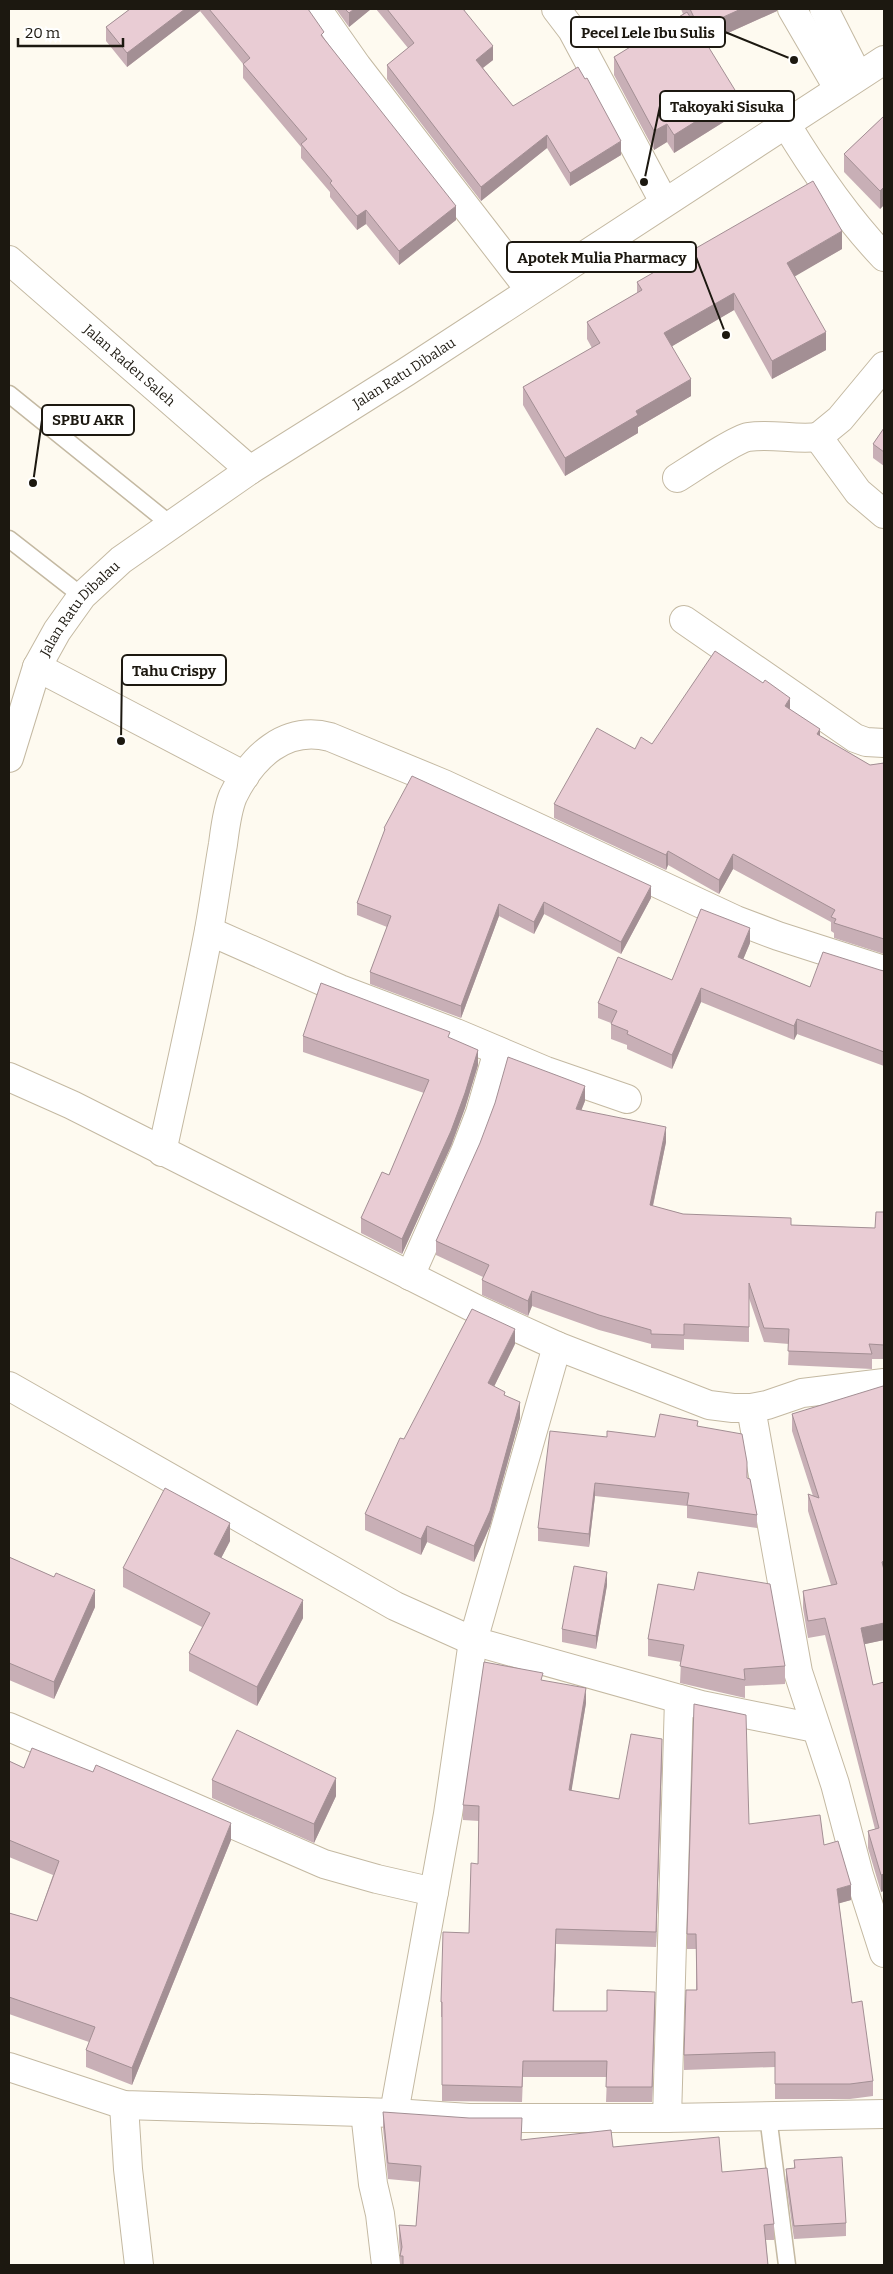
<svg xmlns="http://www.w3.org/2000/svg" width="893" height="2274" font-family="Bitter,serif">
<rect width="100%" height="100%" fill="#fefaf0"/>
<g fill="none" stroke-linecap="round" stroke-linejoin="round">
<defs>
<g id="lane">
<path d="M9,394l161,130"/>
<path d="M9,539l73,57"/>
<path d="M768,2116l19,149"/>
</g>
<g id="street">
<path d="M317,9l40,57 173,224"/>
<path d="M556,9l16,21 92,172"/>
<path d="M792,9l46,79"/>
<path d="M824,9l34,67"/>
<path d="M786,124c29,48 60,93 98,133"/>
<path d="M884,366l-44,53 -22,18 40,55 26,22"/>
<path d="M677,478c13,-8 59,-39 71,-41 24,-4 46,3 70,0"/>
<path d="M684,620l171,118 11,4 18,1"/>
<path d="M37,667l208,109"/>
<path d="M209,931l131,58 116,44 90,38 81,28"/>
<path d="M9,1077l63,28 406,205 79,36 152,59 24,3h18l16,-3 35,-12 82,-10"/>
<path d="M162,1152c16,-74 33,-148 47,-222 5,-28 9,-57 14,-86 2,-15 4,-34 10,-48 19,-39 52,-71 97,-59l114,47 292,136 42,16 106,34"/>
<path d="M410,1276l55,-124 15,-39 18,-62"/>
<path d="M9,1386l386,220 78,35 228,64 114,23"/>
<path d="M751,1408l47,264 37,112 24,91 25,78"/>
<path d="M9,1727l315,137 53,15 57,13"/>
<path d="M9,2067l115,38 270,8 75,5h198l217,-4"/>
<path d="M124,2105l4,64 11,96"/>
<path d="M365,2112l8,72 7,30 6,51"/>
<path d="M394,2113l54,-299 25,-173 84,-295"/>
<path d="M667,2118l12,-419"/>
</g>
<g id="secondary">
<path id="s1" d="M9,260l241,210"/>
<path id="s2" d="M9,758l28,-91 20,-36 25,-35 39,-36 129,-90 156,-98 478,-312"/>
</g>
</defs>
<use href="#lane" stroke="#c4b9a2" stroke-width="19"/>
<use href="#street" stroke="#c4b9a2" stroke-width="30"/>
<use href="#secondary" stroke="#c4b9a2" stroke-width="30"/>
<use href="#lane" stroke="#fff" stroke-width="16"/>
<use href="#street" stroke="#fff" stroke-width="28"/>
<use href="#secondary" stroke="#fff" stroke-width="28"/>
</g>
<g fill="#c8afb6">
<path d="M130,9h178l16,29 132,182 -57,45 -33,-41 -9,6 -27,-33v-5l-29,-34v-11l-58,-69v-14l-43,-53 -73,56 -21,-26v-14z"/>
<path d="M336,9h35l-22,18z"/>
<path d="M376,9h91l-3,2 29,49 -10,8 30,38 108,49 -51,31 -23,-38 -66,53 -94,-122v-14l21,-17z"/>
<path d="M681,9h96v2l-71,32 32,70 -64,40 -7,-11 -13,8 -40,-75v-18l69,-43z"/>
<path d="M884,116v89l-4,4 -36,-37v-18z"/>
<path d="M842,249l-48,27 32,74 -54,29 -38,-69 -62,36 19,50 -53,31v6l-73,43 -42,-71v-18l69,-39 -5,-9v-17l50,-29v-11z"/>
<path d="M884,428v38l-11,-8v-14z"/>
<path d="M790,709l30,27 50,29 14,-2v191l-50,-16v-5l-3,-2v-9l-98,-53 -14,25 -51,-29 -2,5 -112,-52v-14l81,-55 17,-5z"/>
<path d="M384,828l267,70 -30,56 -77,-40 -10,20 -35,-18 -38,102 -91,-34v-12l17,-45 -30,-12v-12l27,-70z"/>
<path d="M750,943l-7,16 67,28 70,-17 4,1v95l-87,-32 -3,6 -93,-38 -29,67 -45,-20v-4l-16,-6v-16l-13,-5v-15l74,-23z"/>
<path d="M303,1036l147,2 28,27 -13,43 -14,38 -49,108 -41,-21v-15l28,-43 35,-82 -121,-41z"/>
<path d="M585,1101l-4,9 85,32 -13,64 30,8 108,11 84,3 9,-16v147h-12v10l-84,-4 1,-21 -25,-2 -15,-44v44l-65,-3v11l-33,-2v-4l-52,-14 -67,-24 -4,10 -46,-21v-15l1,-3 -47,-22v-14z"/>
<path d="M515,1344l-21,42 11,10 15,22 -30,108 -16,36 -47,-20 -6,13 -56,-25v-16l39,-75z"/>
<path d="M884,1388v252l-20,4 9,41 11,-3 -3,210 -13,-44v-17l7,-2 -50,-194 -17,3 -5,-30v-17l28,-6 -23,-74v-17l5,2 -21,-65v-17z"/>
<path d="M607,1437h48l92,41 10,37v13l-70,-10v-12l-92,-10 -6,51 -51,-6v-13z"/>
<path d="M230,1541l-9,17 82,60 -46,88 -68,-35v-18l13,-26 -79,-40v-19z"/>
<path d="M9,1557l45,20 41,30 -41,92 -45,-19z"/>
<path d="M658,1584l127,82v18l-40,2v12l-65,-15 1,-21 -33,-6v-17z"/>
<path d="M607,1585l-11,64 -34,-7v-13z"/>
<path d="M543,1680l43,23 -15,88 48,8 43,-45 -6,193 -100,-3 -2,67h53l48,-4 -3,95h-46l1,-25h-84l-1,25 -80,-1v-84h-1v-15l28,-69 9,-69 1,-43 -16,-1v-15z"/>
<path d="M9,1761l15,7 207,72 -99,245 -46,-18v-17l3,-8 -80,-28v-101l28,8 16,-46 -44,-18z"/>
<path d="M212,1780l124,16 -22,47 -102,-45z"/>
<path d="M749,1824l102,76 -12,3 13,100 21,78v15l-23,3h-75v-32l-91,3v-15l12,-65v-41h-9v-15z"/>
<path d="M383,2112l139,28 91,7 109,25 52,52v16h-8l2,25h-368v-12l-1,-12v-16l17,1 4,-44 -32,-3 -5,-51z"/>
<path d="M794,2160l52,63v13l-52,3 -8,-57v-13l8,-1z"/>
</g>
<g fill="#a38f94">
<path d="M185,9h15v2l-73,56v-14z"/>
<path d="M354,9h17l-22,18v-14z"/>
<path d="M741,9h36v2l-78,35v-18z"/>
<path d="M493,46v14l-17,13v-13z"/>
<path d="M738,95v18l-64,40v-18z"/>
<path d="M667,124v18l-13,8v-19z"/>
<path d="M547,135v13l-66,53v-14z"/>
<path d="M621,141v14l-51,31v-13z"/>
<path d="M884,187v18l-4,4v-18z"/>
<path d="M456,206v14l-57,45v-14z"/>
<path d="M366,210v14l-9,6v-14z"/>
<path d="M842,231v18l-55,32v-18z"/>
<path d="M734,293v17l-70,41v-18z"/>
<path d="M826,332v18l-54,29v-18z"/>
<path d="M691,379v17l-53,31v6l-73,43v-18l71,-47z"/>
<path d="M790,698v14l-5,-6z"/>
<path d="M820,729v15l-3,-10z"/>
<path d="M668,851v14l-2,5v-15z"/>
<path d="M733,854v15l-14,25v-14z"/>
<path d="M651,886v12l-30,56v-12z"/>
<path d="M544,902v12l-10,20v-12z"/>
<path d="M499,904v12l-38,102v-12z"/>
<path d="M750,928v15l-12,29v-15z"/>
<path d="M701,988v14l-29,67v-14z"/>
<path d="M797,1019v15l-3,6v-14z"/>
<path d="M478,1050v15l-13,43 -14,38 -49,108v-15z"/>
<path d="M585,1086v15l-9,23v-15z"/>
<path d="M666,1127v15l-16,77v-14z"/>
<path d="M532,1291v15l-4,10v-15z"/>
<path d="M515,1329v15l-27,55v-16z"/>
<path d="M520,1402v16l-30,108 -16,36v-16z"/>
<path d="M595,1483v13l-6,51v-13z"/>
<path d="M230,1523v18l-16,31v-18z"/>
<path d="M427,1526v16l-6,13v-16z"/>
<path d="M607,1572v13l-11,64v-13z"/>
<path d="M95,1590v17l-41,92v-17z"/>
<path d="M303,1600v18l-46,88v-19z"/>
<path d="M884,1623v17l-23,5v-17z"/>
<path d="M586,1688v15l-17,103v-16z"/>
<path d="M662,1739v15l-6,193v-15z"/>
<path d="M336,1778v18l-22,47v-19z"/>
<path d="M231,1823v17l-99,245v-17z"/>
<path d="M884,1874v17l-3,1v-17z"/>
<path d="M851,1885v15l-14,4v-15z"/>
<path d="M556,1929v15l-3,82v-15z"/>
<path d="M655,1992v15l-3,95v-15z"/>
</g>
<g fill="#e9ccd4" stroke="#a38f94">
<path d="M130,9h55l-58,44 -21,-26z"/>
<path d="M209,9h99l16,23 -3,3 135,171 -57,45 -33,-41 -9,6 -27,-33 2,-2 -31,-37 6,-5 -64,-75 7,-6z"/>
<path d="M345,9h9l-5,4z"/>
<path d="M387,9h76l30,37 -17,14 37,46 65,-39 7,12 2,-1 34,63 -51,32 -23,-38 -66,52 -94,-122 27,-22z"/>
<path d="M690,9h51l-42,19z"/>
<path d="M687,12l51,83 -64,40 -7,-11 -13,7 -40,-74z"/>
<path d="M884,116v71l-4,4 -36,-37z"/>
<path d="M813,181l29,50 -55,32 39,69 -54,29 -38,-68 -70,40 27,46 -55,32 2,4 -73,43 -42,-71 77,-44 -13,-21 55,-32 -5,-8z"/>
<path d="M884,428v24l-11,-8z"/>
<path d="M715,651l48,32 2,-3 25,18 -5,8 35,23 -3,5 53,31 14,-2v176l-50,-16 2,-4 -5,-2 4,-7 -102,-56 -14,26 -51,-29 -2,4 -112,-51 43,-76 38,21 6,-12 11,7z"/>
<path d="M412,776l239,110 -30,56 -77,-40 -10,20 -35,-18 -38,102 -91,-34 21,-56 -34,-13 28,-74 -1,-1z"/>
<path d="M701,909l49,19 -12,29 72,30 13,-35 57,18 4,1v81l-87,-33 -3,7 -93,-38 -29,67 -45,-21 1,-3 -17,-7 6,-13 -19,-8 20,-46 54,23z"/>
<path d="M321,983l129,49 -2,5 30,13 -13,43 -14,38 -49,108 -41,-21 21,-46 7,3 40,-95 -126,-44z"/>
<path d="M508,1057l77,29 -9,23 90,18 -16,78 33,9 108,4v7l84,3 1,-16h8v133l-15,-1 3,10 -84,-3 1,-22 -25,-1 -15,-45v44l-65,-3v11l-33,-1v-4l-52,-15 -67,-24 -4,10 -46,-21 7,-15 -53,-24 44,-98 15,-40z"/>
<path d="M472,1309l43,20 -27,54 17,9 -1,3 16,7 -30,109 -16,35 -47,-20 -6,13 -56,-25 35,-76 4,1z"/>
<path d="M883,1386l1,2v173l-2,1 2,8v53l-23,5 12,57 11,-3v192l-3,1 -13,-44 11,-3 -54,-210 -17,3 -5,-30 34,-7 -29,-90 11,4 -27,-84z"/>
<path d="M660,1414l38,7 -1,5 45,8 5,28v16l3,1 7,36 -70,-10 2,-12 -94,-10 -6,51 -51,-6 12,-97 57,6v-6l48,6z"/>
<path d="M165,1488l65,35 -16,31 89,46 -46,87 -68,-34 21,-40 -87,-45z"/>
<path d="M9,1557l45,20 2,-4 39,17 -41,92 -45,-19z"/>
<path d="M574,1566l33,6 -11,64 -34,-7z"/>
<path d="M698,1572l72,12 15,82 -41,3 1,11 -65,-14 4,-21 -36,-6 10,-55 36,6z"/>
<path d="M484,1662l59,11 -2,7 45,8 -17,102 50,9 12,-65 31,5 -6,193 -100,-3 -3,82h54v-21l48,2 -3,95h-46l1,-26h-84l-1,26 -80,-2v-83h-1l2,-70 26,1 2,-70 7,1 1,-58 -16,-1z"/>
<path d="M694,1704l52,11 3,109 71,-9 4,30 14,-4 13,44 -14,4 15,114 10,-2 11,80 -23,3h-75v-32l-91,3 2,-65h11l-1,-56h-9z"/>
<path d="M237,1730l99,48 -22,46 -102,-44z"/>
<path d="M32,1748l61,24 3,-7 135,58 -99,245 -46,-18 9,-23 -86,-30v-84l28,8 22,-60 -50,-21v-79l15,7z"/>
<path d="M383,2112l86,6h53l-1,22 90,-10 2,17 106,-10 3,35 45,-4 7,56 -10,1 4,40h-365v-9h-3l2,-9 -3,-22 17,1 5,-60 -33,-3z"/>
<path d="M842,2157l4,66 -52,3 -8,-57 9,-1 -1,-8z"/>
</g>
<g text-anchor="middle" stroke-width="4" stroke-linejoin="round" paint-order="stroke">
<g font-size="14" fill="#1c1810" stroke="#fff">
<text dy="5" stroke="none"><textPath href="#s1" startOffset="160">Jalan Raden Saleh</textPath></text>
<text dy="5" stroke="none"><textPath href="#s2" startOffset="572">Jalan Ratu Dibalau</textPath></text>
<text dy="5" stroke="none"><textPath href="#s2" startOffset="168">Jalan Ratu Dibalau</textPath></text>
</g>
</g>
<path fill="none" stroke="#1c1810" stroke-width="2" d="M794 60L725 32M644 182L660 106M726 335L696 257M33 483L42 420M121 741L122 670"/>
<g fill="#1c1810" stroke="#fff" stroke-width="2">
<circle cx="794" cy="60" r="5"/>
<circle cx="644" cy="182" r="5"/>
<circle cx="726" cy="335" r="5"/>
<circle cx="33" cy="483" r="5"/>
<circle cx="121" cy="741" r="5"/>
</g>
<g fill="#fff" stroke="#1c1810" stroke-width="2">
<rect x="571" y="17" width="154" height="30" rx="5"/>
<rect x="660" y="91" width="134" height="30" rx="5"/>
<rect x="507" y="242" width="189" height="30" rx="5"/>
<rect x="42" y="405" width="92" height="30" rx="5"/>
<rect x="122" y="655" width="104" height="30" rx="5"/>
</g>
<g font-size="15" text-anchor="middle" font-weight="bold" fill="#1c1810">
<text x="648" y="38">Pecel Lele Ibu Sulis</text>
<text x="727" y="112">Takoyaki Sisuka</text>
<text x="602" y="263">Apotek Mulia Pharmacy</text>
<text x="88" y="425">SPBU AKR</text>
<text x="174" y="676">Tahu Crispy</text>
</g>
<rect width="893" height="2274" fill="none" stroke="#1c1810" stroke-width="20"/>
<path d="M18 38v8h105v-8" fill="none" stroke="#1c1810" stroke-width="2.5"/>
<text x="25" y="38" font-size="15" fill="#1c1810" stroke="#ffffff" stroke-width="4" paint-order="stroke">20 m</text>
</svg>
